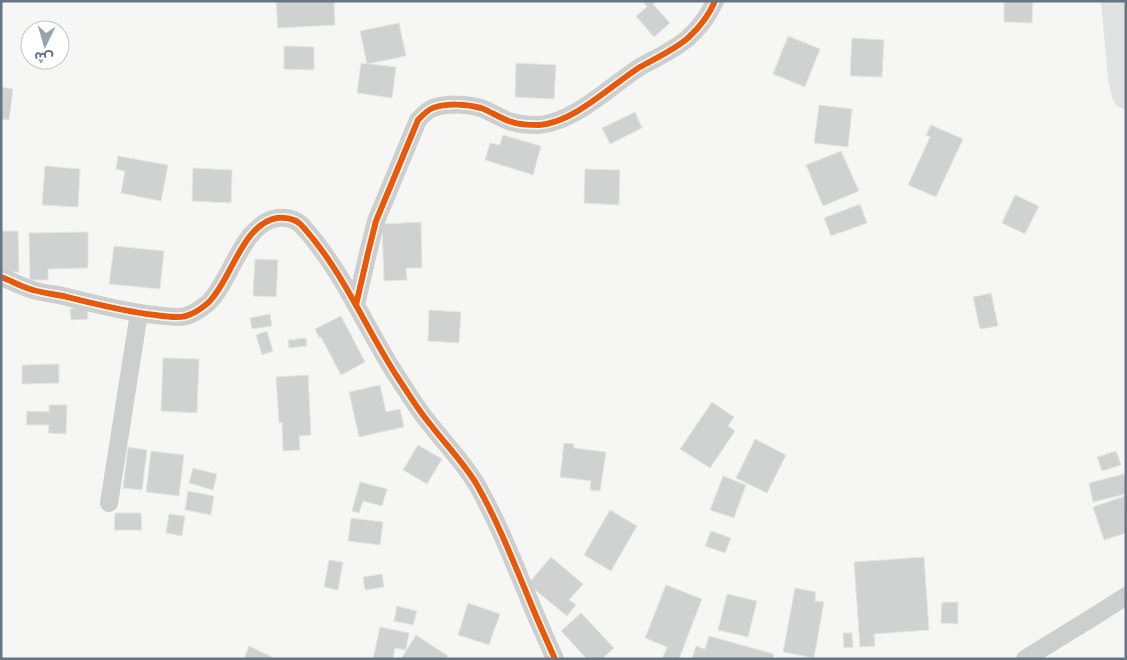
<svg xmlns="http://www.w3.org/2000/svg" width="1127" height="660" font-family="Helvetica,'Noto Sans Arabic',sans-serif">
<rect width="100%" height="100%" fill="#f6f6f4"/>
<g fill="#d0d1d1" stroke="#e5e5e4">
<path d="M276,1h58l1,24 -57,3z"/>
<path d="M643,1h14l-4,3 17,19 -16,14 -18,-21 11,-9z"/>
<path d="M1004,1h29l-1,22 -28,-1z"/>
<path d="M399,23l7,33 -39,8 -7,-33z"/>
<path d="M788,36l32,13 -15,38 -32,-13z"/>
<path d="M852,38l32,2 -2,37 -32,-1z"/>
<path d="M284,46l30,1v23l-30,-1z"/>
<path d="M361,63l35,4 -4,31 -35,-5z"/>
<path d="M516,63l40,2 -2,34 -39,-2z"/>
<path d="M1,87l12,2 -4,31 -8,-1z"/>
<path d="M819,105l33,4 -4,38 -34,-4z"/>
<path d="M635,112l7,16 -32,16 -8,-16z"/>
<path d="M931,125l32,14 -27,58 -28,-12 22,-48 -4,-2z"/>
<path d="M503,135l38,11 -8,29 -48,-15 5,-17 10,2z"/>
<path d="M841,151l18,40 -36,15 -17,-41z"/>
<path d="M118,156l50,9 -7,36 -40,-8 4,-22 -9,-2z"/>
<path d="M45,166l35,3 -2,38 -36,-2z"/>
<path d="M193,168l39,2 -1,33 -39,-2z"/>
<path d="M585,169l35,1 -1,35 -35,-2z"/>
<path d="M1015,195l24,11 -14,28 -23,-11z"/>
<path d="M860,204l7,19 -36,13 -7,-18z"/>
<path d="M421,222l1,46h-16l1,12 -23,1 -2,-57z"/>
<path d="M1,231h17l1,41h-18z"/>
<path d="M88,232v36l-40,1v11h-18l-1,-47z"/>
<path d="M114,246l50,5 -4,38 -51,-5z"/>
<path d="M255,259l23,1 -2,37 -23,-1z"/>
<path d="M991,293l7,33 -18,3 -7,-32z"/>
<path d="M87,307l1,12 -17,1 -1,-11z"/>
<path d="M429,310l32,2 -2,31 -31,-2z"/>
<path d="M270,314l2,12 -20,3 -2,-11z"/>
<path d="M341,316l24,46 -24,13 -20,-38 -2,1 -4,-9z"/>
<path d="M267,331l6,20 -11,4 -6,-20z"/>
<path d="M306,338l1,8 -18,2 -1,-8z"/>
<path d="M163,358l36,1 -2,54 -36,-2z"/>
<path d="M59,364v19l-37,1v-19z"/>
<path d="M308,375l3,60 -12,1 1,14 -17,1 -1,-29 -3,1 -3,-46z"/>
<path d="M380,385l6,27 14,-3 4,18 -45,10 -10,-45z"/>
<path d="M712,402l22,15 -6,9 7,5 -25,37 -30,-19z"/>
<path d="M49,405h18l-1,29 -18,-1 1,-8h-23l1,-14 22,1z"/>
<path d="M755,439l31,16 -19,38 -31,-15z"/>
<path d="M564,443l10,1v4l32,4 -6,39 -10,-1 1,-9 -31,-4z"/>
<path d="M418,445l24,14 -15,25 -24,-14z"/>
<path d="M128,447l19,3 -5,40 -19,-2z"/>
<path d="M151,451l33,4 -5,41 -33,-4z"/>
<path d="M1116,451l5,14 -19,6 -5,-14z"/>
<path d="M193,468l24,6 -4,16 -24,-7z"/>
<path d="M1124,474l2,6v14l-33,8 -4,-19z"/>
<path d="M723,476l23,9 -12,33 -24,-8z"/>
<path d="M360,482l27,7 -5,17 -19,-5 -4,12 -7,-2z"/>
<path d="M188,491l26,5 -3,19 -26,-5z"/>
<path d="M1125,496l1,37 -22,7 -11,-33z"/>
<path d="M610,510l27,16 -26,45 -27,-16z"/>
<path d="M115,513h26l1,17h-28z"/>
<path d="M169,514l16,2 -3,20 -16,-3z"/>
<path d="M351,518l32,4 -3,23 -32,-4z"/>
<path d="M711,531l20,7 -6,15 -20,-7z"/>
<path d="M551,557l32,27 -14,16 7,5 -9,11 -39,-32z"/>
<path d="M924,557l5,73 -55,4 1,12 -15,1 -6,-85z"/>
<path d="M329,560l14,2 -5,28 -14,-3z"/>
<path d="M382,574l2,13 -19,3 -2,-13z"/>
<path d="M666,585l36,14 -23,60h-17l5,-12 -22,-9z"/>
<path d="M795,588l21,4 -1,9 9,1 -10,56 -31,-6z"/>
<path d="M727,594l30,7 -9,36 -30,-7z"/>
<path d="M942,602h16v22l-17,-1z"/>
<path d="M468,603l32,11 -11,31 -31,-10z"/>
<path d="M397,606l20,5 -4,14 -19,-4z"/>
<path d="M581,613l33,35 -12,11h-15l-26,-28z"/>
<path d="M380,627l29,6 -3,17 -11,-2 -2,11h-20z"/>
<path d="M843,633h9l1,14 -9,1z"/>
<path d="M416,635l32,21 -2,3h-45z"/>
<path d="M709,636l65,18 -1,5h-81l4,-13 9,3z"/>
<path d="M249,646l27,13h-32z"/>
</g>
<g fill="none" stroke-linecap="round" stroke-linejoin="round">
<g stroke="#cdcfcf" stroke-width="18">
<path d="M1,277c11,4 21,10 32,13 10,3 20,4 30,6 28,7 55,14 84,18 11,1 28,5 39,2 7,-2 16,-8 22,-13 23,-22 34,-79 69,-85 11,-1 21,2 27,10 40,45 62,101 94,150 10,15 20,32 32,46 16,21 34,39 47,61 21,37 36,76 52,114 8,20 17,40 26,60"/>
<path d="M356,305l12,-52 8,-32 42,-101c4,-4 9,-10 15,-12 14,-5 34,-4 48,0 11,4 20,11 31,14 8,3 18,3 27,3 36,-3 71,-39 101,-58 16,-9 34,-17 48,-29 12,-11 21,-23 27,-37"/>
<path d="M109,503l30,-190"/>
<path d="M1025,659l73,-45 28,-18"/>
</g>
<path stroke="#e1e2e2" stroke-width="28" d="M1115,1l7,77 4,17"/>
<defs>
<g id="cycleway">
<path d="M1,277c11,4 21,10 32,13 10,3 20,4 30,6 28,7 55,14 84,18 11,1 28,5 39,2 7,-2 16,-8 22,-13 23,-22 34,-79 69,-85 11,-1 21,2 27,10 40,45 62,101 94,150 10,15 20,32 32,46 16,21 34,39 47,61 21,37 36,76 52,114 8,20 17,40 26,60"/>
<path d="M356,305l12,-52 8,-32 42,-101c4,-4 9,-10 15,-12 14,-5 34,-4 48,0 11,4 20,11 31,14 8,3 18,3 27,3 36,-3 71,-39 101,-58 16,-9 34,-17 48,-29 12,-11 21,-23 27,-37"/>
</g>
</defs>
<use href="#cycleway" stroke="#fff" stroke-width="9"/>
<use href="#cycleway" stroke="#e8590c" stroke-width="6"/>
</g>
<rect width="1127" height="660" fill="none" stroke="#657586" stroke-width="5"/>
<g transform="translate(45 45) rotate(185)"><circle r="24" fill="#ffffff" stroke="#c1c8cf"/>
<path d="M0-4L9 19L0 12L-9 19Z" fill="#98a2ac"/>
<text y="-8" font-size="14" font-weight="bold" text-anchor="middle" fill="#657586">ش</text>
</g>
</svg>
